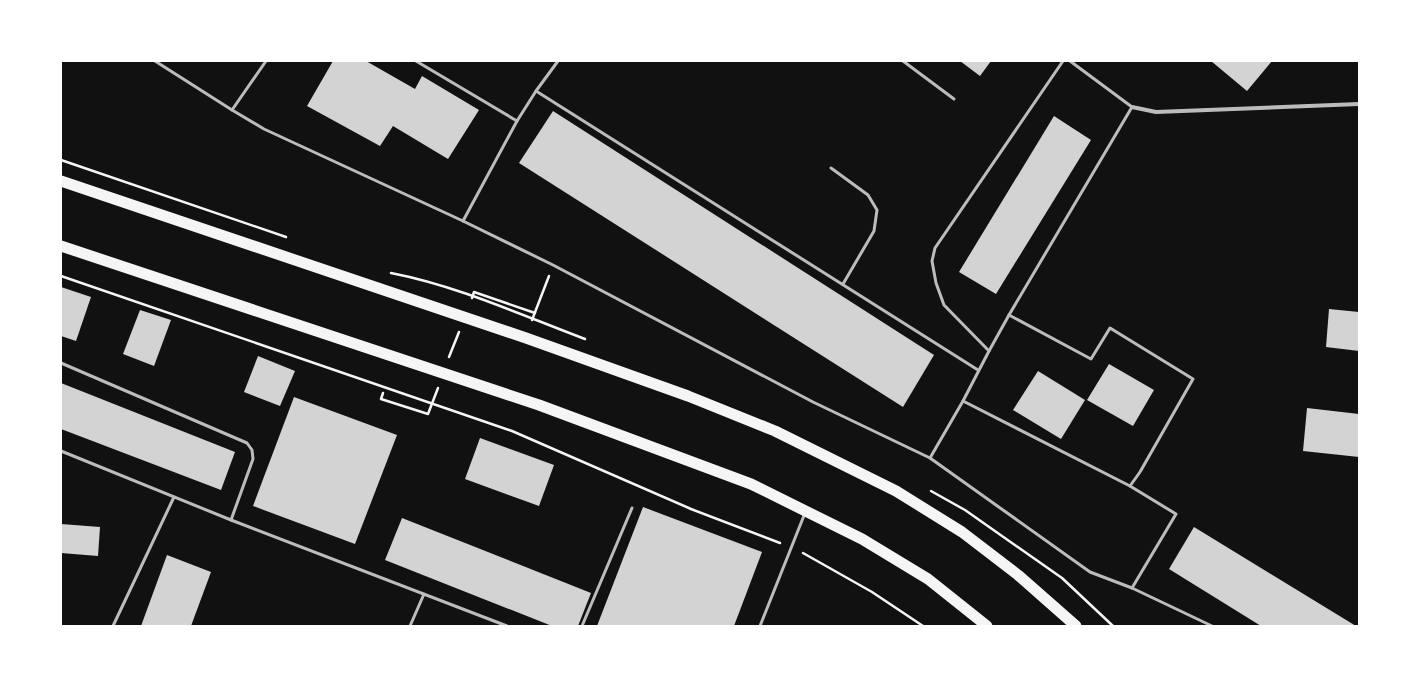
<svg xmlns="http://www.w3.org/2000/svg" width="1420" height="687" font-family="Poppins,sans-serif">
<rect width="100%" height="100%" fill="#111"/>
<g fill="#d3d3d3">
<path d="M333,61h33l49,28 7,-13 57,34 -31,49 -55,-33 -13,20 -73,-40z"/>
<path d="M960,61h31l-11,15z"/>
<path d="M1211,61h61l-25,30z"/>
<path d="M553,111l381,244 -31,52 -384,-244z"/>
<path d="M1054,116l37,24 -95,154 -37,-22z"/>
<path d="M61,287l30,10 -15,44 -15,-5z"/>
<path d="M1329,309l30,3v39l-33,-4z"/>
<path d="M140,310l31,10 -17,46 -31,-12z"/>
<path d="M258,356l37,15 -15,35 -36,-14z"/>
<path d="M1109,364l45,26 -21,36 -46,-26z"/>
<path d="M1038,371l47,29 -24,39 -48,-29z"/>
<path d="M61,383l174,69 -14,38 -160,-61z"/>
<path d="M294,397l103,38 -42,109 -102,-38z"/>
<path d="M1307,408l52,6v43l-56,-6z"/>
<path d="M480,438l74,27 -15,41 -74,-27z"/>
<path d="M643,507l119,45 -28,74h-137z"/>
<path d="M402,518l189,75 -13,33h-26l-167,-66z"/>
<path d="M61,524l39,3 -2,29 -37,-3z"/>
<path d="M1194,527l162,99h-95l-92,-57z"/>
<path d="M167,555l44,17 -20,54h-50z"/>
</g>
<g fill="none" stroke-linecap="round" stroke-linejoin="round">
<g stroke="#f5f5f5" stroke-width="2.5">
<path d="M61,160l225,77"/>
<path d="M391,273c67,13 130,42 194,66"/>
<path d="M61,276l451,155 179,78 89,34"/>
<path d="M472,298l2,-6 61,21"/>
<path d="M532,320l17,-44"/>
<path d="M449,357l10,-25"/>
<path d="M383,393l-2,6 47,15 10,-26"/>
<path d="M931,491l34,19 97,68 51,48"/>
<path d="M803,553l69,39 51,34"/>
</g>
<g stroke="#bcbcbc" stroke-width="3">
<path d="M155,61l77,49 32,19 199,92 90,44 260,137 117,56 160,114 42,16 80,38"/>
<path d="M416,61l101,60"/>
<path d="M903,61l51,38"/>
<path d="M536,91l442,279"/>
<path d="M232,110l34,-49"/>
<path d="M831,168l37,27 9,15 -3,21 -31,53"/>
<path d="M463,221l54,-100 19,-30 22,-30"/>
<path d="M1009,315l123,-208 -62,-46"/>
<path d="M989,351l-45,-46 -8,-22 -4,-22 3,-13 128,-187"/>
<path d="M61,363l186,80 5,7 1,9 -22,61"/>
<path d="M963,401l167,85"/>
<path d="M61,451l170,69 276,106"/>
<path d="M930,458l33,-57 26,-50 20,-36 82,44 19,-31 83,51 -53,93 -10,14 46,28 -44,74"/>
<path d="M113,626l61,-129"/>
<path d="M410,626l14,-32"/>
<path d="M582,626l50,-118"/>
<path d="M760,626l45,-113"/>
</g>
<path stroke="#bcbcbc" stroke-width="4" d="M1132,107l24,5 203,-8"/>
<g stroke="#f5f5f5" stroke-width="11">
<path d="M61,181l465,157 162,58 87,35 121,60 66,41 56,43 58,51"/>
<path d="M61,246l478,159 212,79 111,55 66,40 59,47"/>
</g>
</g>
<rect width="1420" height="687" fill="none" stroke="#ffffff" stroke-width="124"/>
</svg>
